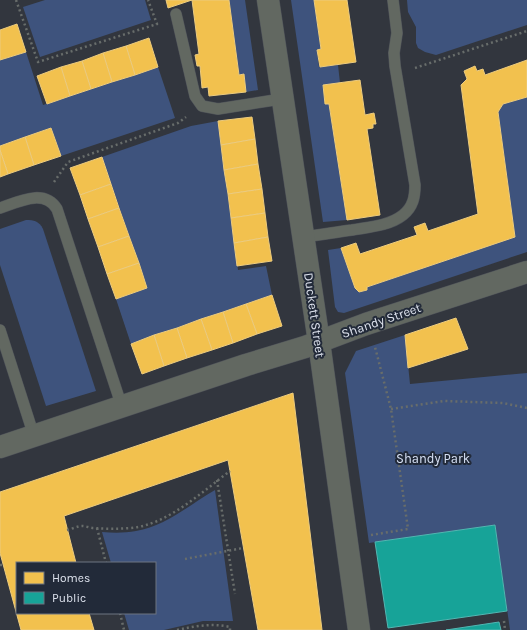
<svg xmlns="http://www.w3.org/2000/svg" width="527" height="630" font-family="Karla,sans-serif">
<rect width="100%" height="100%" fill="#32363e"/>
<g fill="#3e537d">
<path d="M45,0h100l6,20 -111,37 -17,-50z"/>
<path d="M229,0h16l13,90 -12,2 -2,-18 -5,1z"/>
<path d="M291,0h23l7,49 -4,1 2,17 19,-2 2,18 -17,3 2,18h4l18,116 -24,2z"/>
<path d="M407,0h120v25l-91,30 -11,-3 -7,-4 -2,-5v-16l-8,-15z"/>
<path d="M26,52l17,53 115,-38 17,51 -114,38 -10,-28 -51,18v-86z"/>
<path d="M527,97v155l-183,61 -6,-1 -3,-5 -7,-57 13,-2 14,40 4,4 8,-2v-3l148,-50 -17,-125 5,-8z"/>
<path d="M218,121l20,149 28,-4 6,29 -141,49 -15,-45 31,-11 -45,-131 89,-31z"/>
<path d="M26,220c8,0 13,1 17,9l53,162 -50,15 -46,-141v-36z"/>
<path d="M405,335l5,49 117,-11v257h-17l-15,-105 -126,18 -24,-170 11,-22z"/>
<path d="M215,490l18,131h-30l-39,9h-35l-5,-17h31v-50h-44l-9,-31c12,1 23,1 34,-1 30,-5 53,-26 79,-41z"/>
</g>
<g fill="#f2c14e" stroke="#eccb7e">
<path d="M166,0h63l10,75 5,-1 2,18 -37,4 -1,-9 -6,1 -2,-22h-3l-2,-11 4,-1 -7,-54 -24,8z"/>
<path d="M314,0h33l9,62 -36,5 -3,-17 4,-1z"/>
<path d="M17,24l9,28 -26,8v-30z"/>
<path d="M149,38l9,29 -23,8 -9,-29z"/>
<path d="M126,46l9,29 -23,7 -9,-29z"/>
<path d="M103,53l9,29 -21,7 -9,-28z"/>
<path d="M527,60v37l-24,7 -5,8 17,125 -148,50v3l-8,2 -4,-4 -14,-40 15,-5 4,11 57,-19 -3,-8 11,-4 3,8 50,-17 -17,-129 6,-6 -3,-8 11,-5 2,5 6,-2 2,6z"/>
<path d="M82,61l9,28 -21,7 -9,-29z"/>
<path d="M61,67l9,29 -23,8 -10,-28z"/>
<path d="M360,80l5,35 9,-2 2,11h-3v4l-6,1 13,86 -33,5 -18,-116h-4l-2,-19z"/>
<path d="M252,117l3,22 -34,6 -3,-24z"/>
<path d="M51,128l10,28 -27,9 -9,-28z"/>
<path d="M25,137l9,28 -26,9 -8,-24v-4z"/>
<path d="M255,139l3,25 -34,6 -3,-25z"/>
<path d="M0,150l8,24 -8,3z"/>
<path d="M102,157l9,27 -31,11 -10,-27z"/>
<path d="M258,164l4,25 -34,5 -4,-24z"/>
<path d="M111,184l8,24 -31,11 -8,-24z"/>
<path d="M262,189l3,24 -34,5 -3,-24z"/>
<path d="M119,208l10,28 -31,11 -10,-28z"/>
<path d="M265,213l3,24 -34,6 -3,-25z"/>
<path d="M129,236l10,27 -32,11 -9,-27z"/>
<path d="M268,237l4,24 -35,5 -3,-23z"/>
<path d="M139,263l8,25 -31,11 -9,-25z"/>
<path d="M272,295l10,31 -25,8 -11,-30z"/>
<path d="M246,304l11,30 -24,9 -10,-31z"/>
<path d="M223,312l10,31 -21,7 -11,-31z"/>
<path d="M456,318l12,31 -60,19 -3,-33z"/>
<path d="M201,319l11,31 -25,8 -10,-30z"/>
<path d="M177,328l10,30 -23,8 -10,-31z"/>
<path d="M154,335l10,31 -22,8 -11,-30z"/>
<path d="M293,393l29,237h-64l-30,-170 -164,56 12,47h-59v50h72l5,17h-73l-21,-77v-61z"/>
</g>
<g fill="#17a398" stroke="#52b6b2">
<path d="M495,525l12,86 -119,17 -13,-86z"/>
<path d="M499,622l2,8h-55z"/>
</g>
<g fill="none" stroke-linecap="round" stroke-linejoin="round">
<defs>
<g id="service">
<path d="M176,14l19,82 7,10 16,3 63,-10"/>
<path d="M0,208c18,-6 44,-20 57,1l65,198"/>
<path d="M303,237c17,-2 33,-5 49,-7 17,-3 37,-4 51,-15 10,-8 12,-18 12,-30l-20,-119 -1,-13 3,-20 -4,-33"/>
<path d="M0,330l34,106"/>
</g>
<g id="minor">
<path d="M268,0l51,342 40,288"/>
<path d="M0,447l246,-82 59,-18 61,-23 161,-52"/>
</g>
</defs>
<use href="#service" stroke="#4e5259" stroke-width="12"/>
<use href="#minor" stroke="#4e5259" stroke-width="23"/>
<g stroke="#686d6b" stroke-width="2.5" stroke-dasharray="2 3" stroke-linecap="butt">
<path d="M16,0l22,62 119,-38 -9,-24"/>
<path d="M415,68l112,-37"/>
<path d="M54,182l14,-20 110,-39 8,-6"/>
<path d="M391,409l53,-8 59,2 24,5"/>
<path d="M217,480l18,114"/>
<path d="M97,528l9,35"/>
<path d="M67,530c5,-1 11,-4 15,-4 4,0 8,2 12,2 12,1 24,1 37,0 36,-3 71,-36 99,-57"/>
<path d="M371,535l37,-6 -17,-120 -16,-62"/>
<path d="M185,559l58,-11"/>
<path d="M0,565h3"/>
<path d="M120,613l4,17"/>
<path d="M504,621l1,9"/>
<path d="M177,630c18,-4 35,-7 53,-3v3"/>
</g>
<use href="#service" stroke="#626861" stroke-width="11"/>
<use href="#minor" stroke="#626861" stroke-width="22"/>
</g>
<g text-anchor="middle" stroke-width="4" stroke-linejoin="round" paint-order="stroke">
<g font-size="13" fill="#dde2ed" stroke="#222a39">
<text transform="translate(315 315) rotate(82)" y="5">Duckett Street</text>
<text transform="translate(381 320) rotate(-19)" y="5">Shandy Street</text>
</g>
<g font-size="13" fill="#d7e1f5" stroke="#222a39">
<text x="433" y="463">Shandy Park</text>
</g>
</g>
<rect x="16" y="562" width="140" height="52" fill="#222a39" stroke="#6d7481"/>
<rect x="24" y="572" width="20" height="12" fill="#f2c14e" stroke="#6d7481"/>
<text x="52" y="582" font-size="12" fill="#dde2ed">Homes</text>
<rect x="24" y="592" width="20" height="12" fill="#17a398" stroke="#6d7481"/>
<text x="52" y="602" font-size="12" fill="#dde2ed">Public</text>
</svg>
